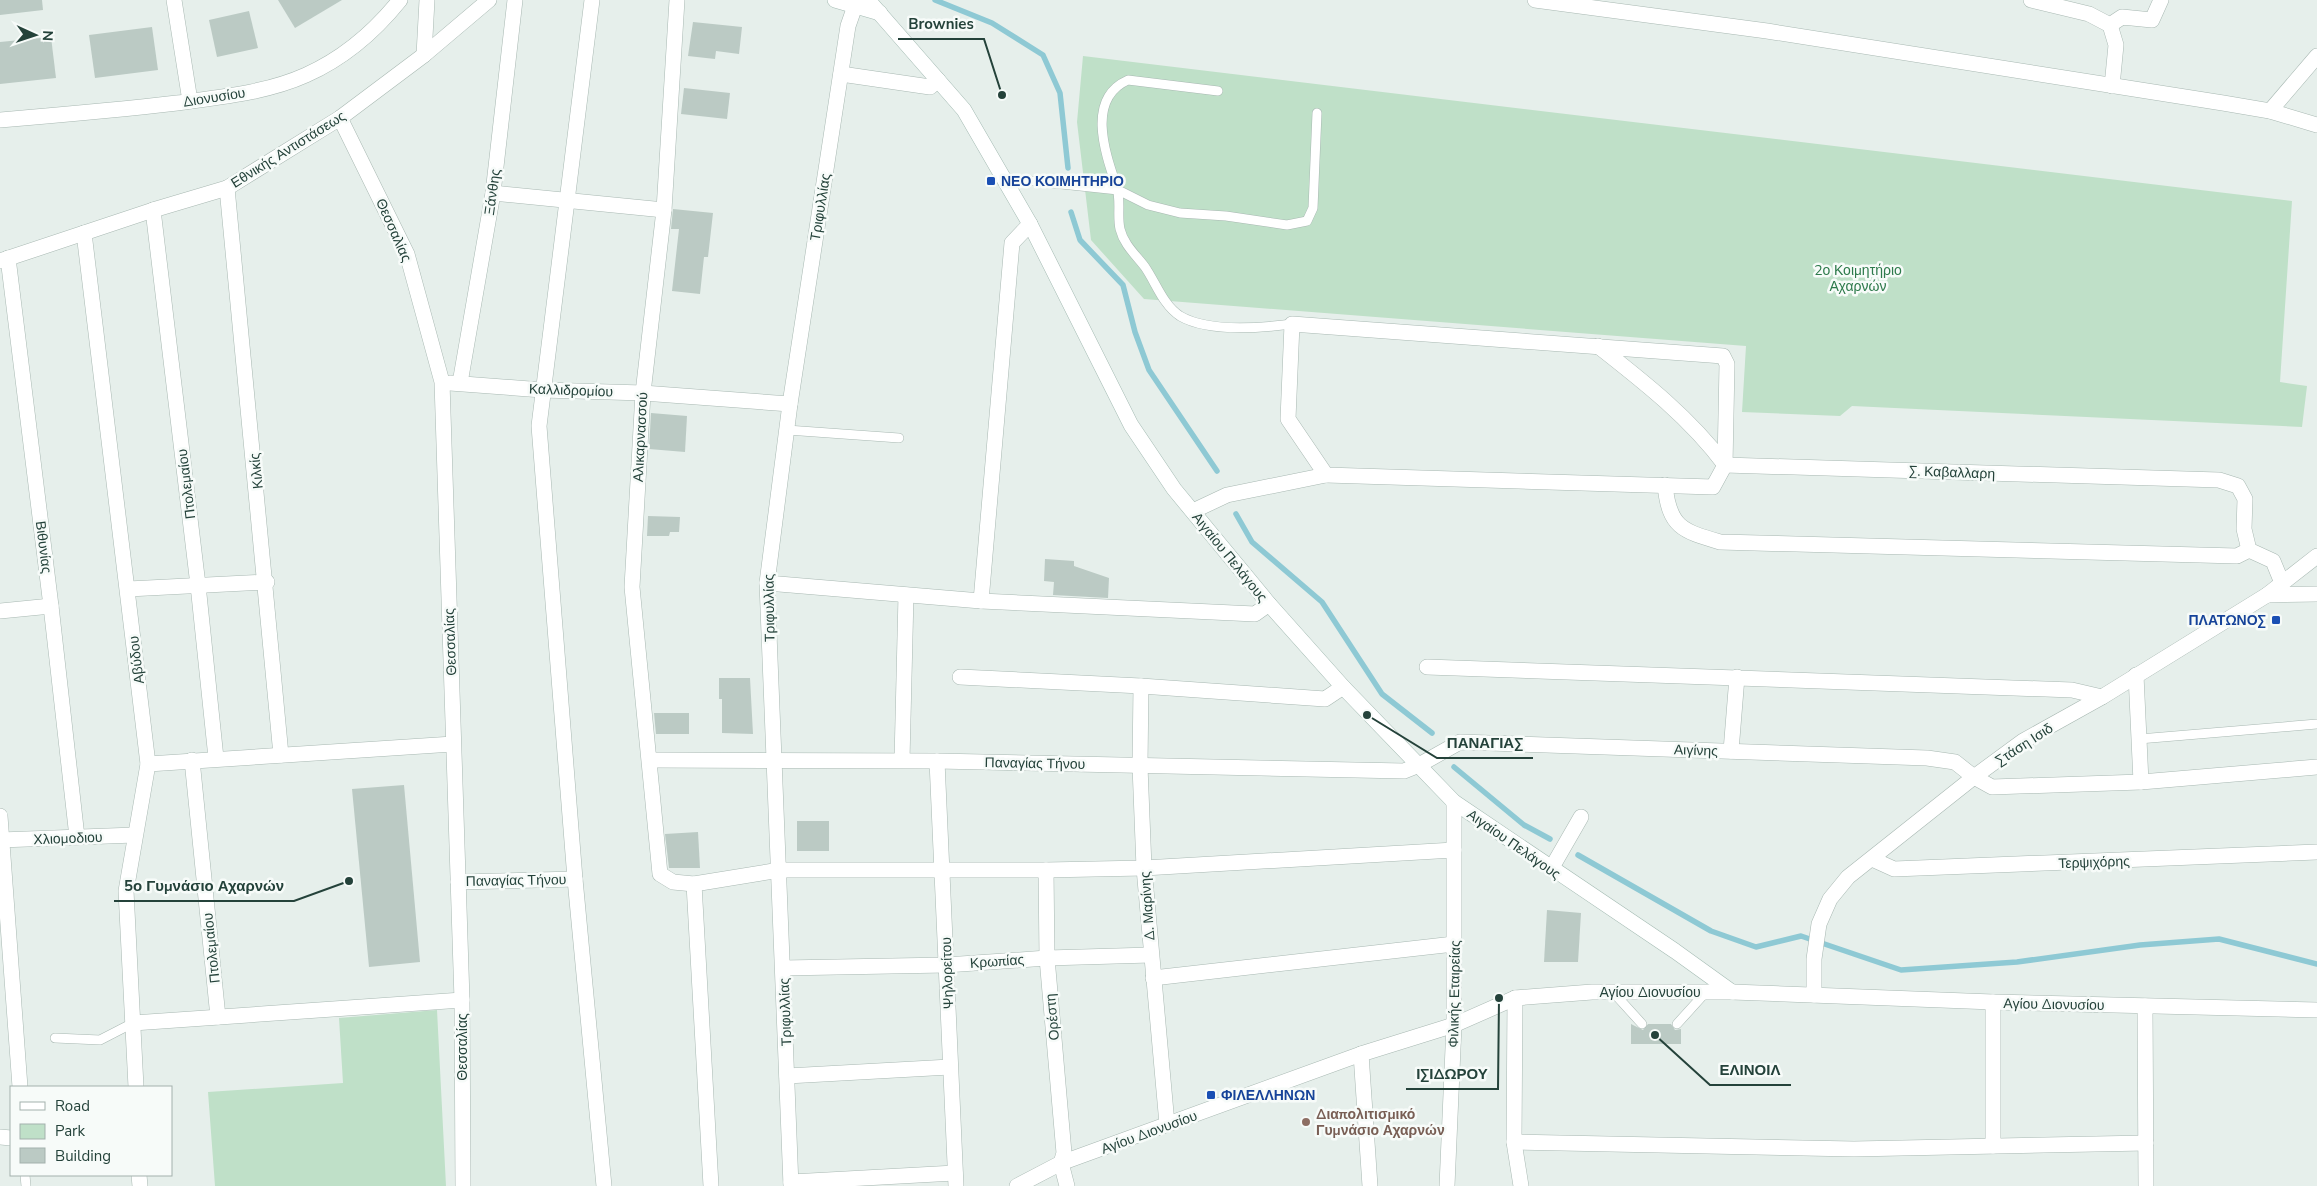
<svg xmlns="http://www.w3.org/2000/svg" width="2317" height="1186" font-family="'Nunito Sans',sans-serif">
<rect width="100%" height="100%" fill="#e6efeb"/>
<g fill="#bfe0c8">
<path d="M1083,56l1209,145 -12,181 27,4 -5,41 -450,-21 -12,10 -98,-4 4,-66 -602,-47 -53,-59 -14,-118z"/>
<path d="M437,1010l9,176h-231l-7,-94 135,-9 -4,-65z"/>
</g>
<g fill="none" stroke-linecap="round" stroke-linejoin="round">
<g stroke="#8ec9d4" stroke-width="5.5">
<path d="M935,0l57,23 51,32 17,38 8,75"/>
<path d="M1071,212l9,28 43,45 12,47 14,38 68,101"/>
<path d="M1236,514l16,28 70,60 60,92 50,39"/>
<path d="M1454,767l70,58 26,14"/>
<path d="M1578,855l133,76 45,16 45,-11 100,34 116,-8 123,-17 79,-6 98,25"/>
</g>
</g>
<g fill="#bbcac4">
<path d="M0,0h42l1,10 -43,5z"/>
<path d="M278,0h64l-47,28z"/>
<path d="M249,11l9,37 -41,9 -8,-37z"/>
<path d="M693,22l49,5 -3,27 -23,-3 -1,8 -27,-3z"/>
<path d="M152,27l6,43 -63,8 -6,-43z"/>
<path d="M51,37l5,41 -56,6v-42z"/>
<path d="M684,88l46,5 -3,26 -46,-5z"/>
<path d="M673,209l40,4 -5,44h-4l-4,37 -28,-3 7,-62h-8z"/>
<path d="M651,413l36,3 -2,36 -36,-3z"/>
<path d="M648,516l32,1 -1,15h-9l-1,4h-22z"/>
<path d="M1045,559l29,2v5l35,12 -1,20 -55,-3 1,-13 -10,-1z"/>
<path d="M719,678h31l3,56 -31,-1v-34h-3z"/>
<path d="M654,713h35v21h-33z"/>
<path d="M404,785l16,177 -51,5 -17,-178z"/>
<rect x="797" y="821" width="32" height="30"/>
<path d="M698,832l2,36h-31l-4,-34z"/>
<path d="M1547,910l34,3 -3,49h-34z"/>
<path d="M1631,1024l12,6 5,-6h23l4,6 6,-1v15h-50z"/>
</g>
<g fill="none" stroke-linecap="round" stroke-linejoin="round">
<defs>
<g id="service">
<path d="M1218,91l-90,-11c-43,19 -22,75 -11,108 4,13 0,28 3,41 4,16 16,26 25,38 11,16 18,38 35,49 29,17 81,12 112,8"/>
<path d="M1004,178l114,12 30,15 32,8 46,3 61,9 20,-4 6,-13 4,-95"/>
<path d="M787,430l112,8"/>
<path d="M2139,739l178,-15"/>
<path d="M1613,992l29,32"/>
<path d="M1677,1024l29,-32"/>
<path d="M55,1038l45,2 33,-17"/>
<path d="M25,1175l1,11"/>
</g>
<g id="minor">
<path d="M174,0l16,101"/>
<path d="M592,0l-53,426 36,453 29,307"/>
<path d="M677,0l-13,210 -21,183 -11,194 28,287 13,8 21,2 86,-14h266l98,-2 310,-18"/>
<path d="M2031,0l58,14 21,11 6,20 -4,41"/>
<path d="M2110,25l12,-8 30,3 9,-20"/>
<path d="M424,55l3,-55"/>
<path d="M841,74l89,13 8,-7"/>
<path d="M2270,111l47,-55"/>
<path d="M227,188l54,567"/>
<path d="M493,193l171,17"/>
<path d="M153,210l45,375 18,173"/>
<path d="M84,233l64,531 -22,127 10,196"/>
<path d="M8,258l43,348 26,231"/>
<path d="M1292,324l431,32 4,8 -2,101 -12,22 -387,-12 -38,-56z"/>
<path d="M1598,346c46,36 92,72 127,119l494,15 19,6 7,13 -1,30 5,21 24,11 9,22"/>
<path d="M450,383l93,7 100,3 147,11"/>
<path d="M460,383l33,-190 22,-193"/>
<path d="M1665,485c4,42 17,46 55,57l517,14 12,-6"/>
<path d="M1193,511l34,-16 99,-20"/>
<path d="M767,583l214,18 274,13 14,-10"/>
<path d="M128,589l139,-7"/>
<path d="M2267,595l50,-1"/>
<path d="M981,601l31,-358 18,-19"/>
<path d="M0,611l51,-5"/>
<path d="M1427,667l645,23 30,7"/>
<path d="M2136,675l5,107"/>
<path d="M960,677l181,9 184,13 18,-12"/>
<path d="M1141,686l-1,80 4,102 23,256"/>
<path d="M1731,751l6,-74"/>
<path d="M192,760l26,257"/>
<path d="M650,760l287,1 467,10 15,-6 41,-23 467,16 28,4 19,15 18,10 149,-5 176,-15"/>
<path d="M902,760l4,-165"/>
<path d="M937,761l19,425"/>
<path d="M148,764l305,-20"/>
<path d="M0,816l20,271"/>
<path d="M0,840l135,-5"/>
<path d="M1872,859l22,10 423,-17"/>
<path d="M1551,869l30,-52"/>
<path d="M1046,870l1,88 17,195 -3,10 6,23"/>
<path d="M458,882l117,-3"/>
<path d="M694,884l17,302"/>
<path d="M783,968l163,-3 101,-7 104,-3"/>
<path d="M1153,978l301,-34"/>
<path d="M1515,998l-1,144 7,44"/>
<path d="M2145,1006l1,180"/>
<path d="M133,1023l329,-23"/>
<path d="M1361,1054l9,132"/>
<path d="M787,1076l163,-9"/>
<path d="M0,1137l11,1"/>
<path d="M1514,1142l340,7 292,-6"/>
<path d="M1993,1146v-144"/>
<path d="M139,1175l1,11"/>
<path d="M791,1182l164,-9"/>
<path d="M791,1186l-24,-603 23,-179 58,-378 7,-20"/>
<path d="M1447,1186l7,-161v-223"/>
</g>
<g id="tertiary">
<path d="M1535,0l232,31 456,72 47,8 47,14"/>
<path d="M340,118l67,136 35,128 20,618 1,186"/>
<path d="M0,120c59,-5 118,-10 177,-17 43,-6 89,-10 129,-28 36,-16 69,-44 94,-75"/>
<path d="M0,261l153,-51 74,-22 113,-70 84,-63 65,-55"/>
<path d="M1814,995v-36l5,-35 11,-25 18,-22 126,-100 49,-36 79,-44 165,-102 50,-39"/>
<path d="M1017,1186l44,-23 300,-109 93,-29 61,-27 77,-6h140l261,10 324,8"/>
</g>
<g id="secondary">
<path d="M835,0l45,13"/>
<path d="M868,0l96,110 66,114 101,201 43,64 95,115 74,83 111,115 221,149 57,41"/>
</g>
</defs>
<use href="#service" stroke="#a8b8b2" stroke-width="10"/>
<use href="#minor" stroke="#a8b8b2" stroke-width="16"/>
<use href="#tertiary" stroke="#a8b8b2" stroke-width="16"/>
<use href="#secondary" stroke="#a4bbb3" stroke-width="16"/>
<use href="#service" stroke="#fff" stroke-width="9"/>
<use href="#minor" stroke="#fff" stroke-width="15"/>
<use href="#tertiary" stroke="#fff" stroke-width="15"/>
<use href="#secondary" stroke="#fff" stroke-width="15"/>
</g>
<g fill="#1a4fb4" stroke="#f7fbf9" stroke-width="2">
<rect x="986" y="176" width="10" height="10" rx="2.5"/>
<rect x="2271" y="615" width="10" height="10" rx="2.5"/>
<rect x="1206" y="1090" width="10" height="10" rx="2.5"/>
</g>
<circle fill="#8d6e63" stroke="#f7fbf9" stroke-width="2" cx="1306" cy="1122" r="5"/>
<g text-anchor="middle" stroke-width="5" stroke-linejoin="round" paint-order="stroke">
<g font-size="14" fill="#24423a" stroke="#f7fbf9">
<text transform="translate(214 97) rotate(-9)" y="5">Διονυσίου</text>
<text transform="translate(288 149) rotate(-32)" y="5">Εθνικής Αντιστάσεως</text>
<text transform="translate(492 192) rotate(-82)" y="5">Ξάνθης</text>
<text transform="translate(820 207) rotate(-81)" y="5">Τριφυλλίας</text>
<text transform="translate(394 230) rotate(66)" y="5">Θεσσαλίας</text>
<text transform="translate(571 390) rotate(2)" y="5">Καλλιδρομίου</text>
<text transform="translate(640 437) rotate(-87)" y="5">Αλικαρνασσού</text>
<text transform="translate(256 471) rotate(-96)" y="5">Κιλκίς</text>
<text transform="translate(1952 472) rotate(2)" y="5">Σ. Καβαλλαρη</text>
<text transform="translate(186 484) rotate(-97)" y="5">Πτολεμαίου</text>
<text transform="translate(44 547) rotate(83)" y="5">Βιθυνίας</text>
<text transform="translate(1230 557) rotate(51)" y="5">Αιγαίου Πελάγους</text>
<text transform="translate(769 608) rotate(-91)" y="5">Τριφυλλίας</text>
<text transform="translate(450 642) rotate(-92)" y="5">Θεσσαλίας</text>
<text transform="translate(136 660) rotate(-97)" y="5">Αβύδου</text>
<text transform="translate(2024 744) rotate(-33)" y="5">Στάση Ισιδ</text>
<text transform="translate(1696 750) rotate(2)" y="5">Αιγίνης</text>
<text transform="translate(1035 763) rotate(1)" y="5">Παναγίας Τήνου</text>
<text transform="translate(68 838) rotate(-2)" y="5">Χλιομοδιου</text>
<text transform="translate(1514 844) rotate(35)" y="5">Αιγαίου Πελάγους</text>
<text transform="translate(2094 862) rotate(-2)" y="5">Τερψιχόρης</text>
<text transform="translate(516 880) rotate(-1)" y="5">Παναγίας Τήνου</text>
<text transform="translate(1147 906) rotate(-94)" y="5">Δ. Μαρίνης</text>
<text transform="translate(211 948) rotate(-96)" y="5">Πτολεμαίου</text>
<text transform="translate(997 961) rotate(-4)" y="5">Κρωπίας</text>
<text transform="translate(947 973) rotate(-92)" y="5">Ψηλορείτου</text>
<text x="1650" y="997">Αγίου Διονυσίου</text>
<text transform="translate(1454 994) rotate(-89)" y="5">Φιλικής Εταιρείας</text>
<text transform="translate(2054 1004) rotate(1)" y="5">Αγίου Διονυσίου</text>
<text transform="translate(785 1012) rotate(-92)" y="5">Τριφυλλίας</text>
<text transform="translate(1052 1017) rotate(-95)" y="5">Ορέστη</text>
<text transform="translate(462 1047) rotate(-90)" y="5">Θεσσαλίας</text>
<text transform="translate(1149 1132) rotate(-20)" y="5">Αγίου Διονυσίου</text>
</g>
<g font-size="14" font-weight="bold" fill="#164399" stroke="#f7fbf9" text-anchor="start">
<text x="1001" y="186">ΝΕΟ ΚΟΙΜΗΤΗΡΙΟ</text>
<text x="2266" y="625" text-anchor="end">ΠΛΑΤΩΝΟΣ</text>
<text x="1221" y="1100">ΦΙΛΕΛΛΗΝΩΝ</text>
</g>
<g font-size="14" fill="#2d7a4b" stroke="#f7fbf9">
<text x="1858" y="275">2ο Κοιμητήριο<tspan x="1858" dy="16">Αχαρνών</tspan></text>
</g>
<g font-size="14" font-weight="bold" fill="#785e54" stroke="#f7fbf9" text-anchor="start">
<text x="1316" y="1119">Διαπολιτισμικό<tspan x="1316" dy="16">Γυμνάσιο Αχαρνών</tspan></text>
</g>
</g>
<path fill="none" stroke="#24423a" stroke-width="2" d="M1002 95L984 39H898M1367 715L1437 758H1533M349 881L294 901H114M1655 1035L1710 1085H1791M1499 998L1498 1089H1406"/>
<g fill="#24423a" stroke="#f7fbf9" stroke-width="2">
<circle cx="1002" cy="95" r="5"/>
<circle cx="1367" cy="715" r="5"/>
<circle cx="349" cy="881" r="5"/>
<circle cx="1655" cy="1035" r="5"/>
<circle cx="1499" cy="998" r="5"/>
</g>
<g font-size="15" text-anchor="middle" font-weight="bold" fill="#24423a" stroke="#f7fbf9" stroke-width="5" stroke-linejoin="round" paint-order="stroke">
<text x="941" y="29">Brownies</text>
<text x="1485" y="748">ΠΑΝΑΓΙΑΣ</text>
<text x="204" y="891">5ο Γυμνάσιο Αχαρνών</text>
<text x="1750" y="1075">ΕΛΙΝΟΙΛ</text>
<text x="1452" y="1079">ΙΣΙΔΩΡΟΥ</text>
</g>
<rect x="10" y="1086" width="162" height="90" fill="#f7fbf9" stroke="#a3b1ad"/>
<rect x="20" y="1102" width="25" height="8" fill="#ffffff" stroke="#a3b1ad"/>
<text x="55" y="1111" font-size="15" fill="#24423a">Road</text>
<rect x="20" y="1124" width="25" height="15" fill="#bfe0c8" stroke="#a3b1ad"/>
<text x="55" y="1136" font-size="15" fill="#24423a">Park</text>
<rect x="20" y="1148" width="25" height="15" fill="#bbcac4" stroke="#a3b1ad"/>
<text x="55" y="1161" font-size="15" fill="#24423a">Building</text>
<g transform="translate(35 35) rotate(93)" stroke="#f7fbf9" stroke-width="4" paint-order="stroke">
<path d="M0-4L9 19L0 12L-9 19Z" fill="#24423a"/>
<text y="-8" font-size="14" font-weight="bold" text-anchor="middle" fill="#24423a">N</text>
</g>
</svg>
